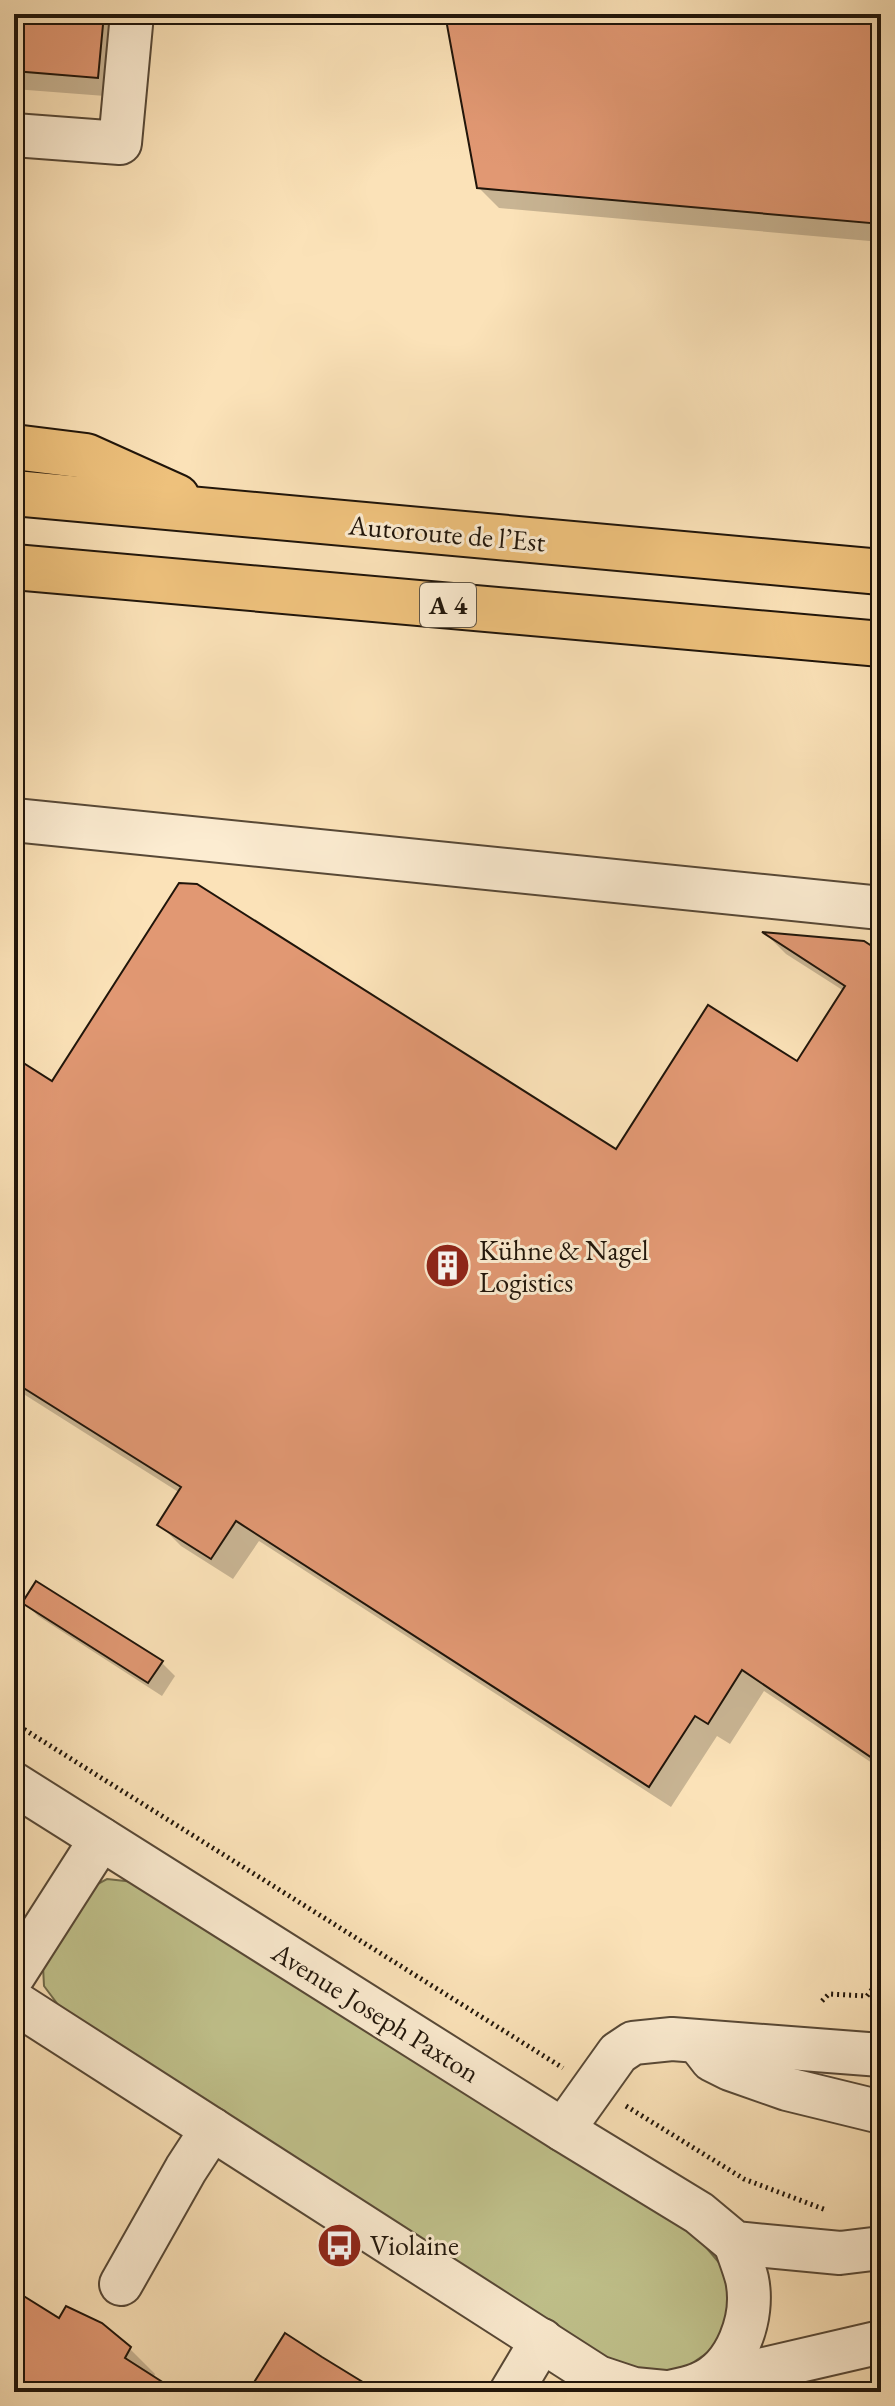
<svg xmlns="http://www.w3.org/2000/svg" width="895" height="2406" font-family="'EB Garamond',serif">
<rect width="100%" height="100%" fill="#fbe2b8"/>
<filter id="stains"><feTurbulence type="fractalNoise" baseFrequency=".0025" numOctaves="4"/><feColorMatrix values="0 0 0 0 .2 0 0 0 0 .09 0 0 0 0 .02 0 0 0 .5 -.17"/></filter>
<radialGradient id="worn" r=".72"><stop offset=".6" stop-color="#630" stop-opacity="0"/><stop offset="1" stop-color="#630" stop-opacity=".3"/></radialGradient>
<path fill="#c1c38d" stroke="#706c4c" stroke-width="2" d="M107,1879l27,3 561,352 26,31 12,44 -16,37 -39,27 -43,1 -22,-12 -554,-356 -15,-20 -1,-20 47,-78z"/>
<g fill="#0003">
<path d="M14,14h111l-7,83 -104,-8z"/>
<path d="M447,14h434v228l-382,-34 -21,-21z"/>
<path d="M767,935l114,19v815l-117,-78 -34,53 -13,-8 -46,71 -412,-266 -26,38 -52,-33 -22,-22 21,-31 -166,-105v-328l38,24 565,68 181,-88 46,-73 -58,-37z"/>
<path d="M25,1603l137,60 13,13 -13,20 -124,-80z"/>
<path d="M14,2292l46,29 41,4 29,24 25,25 -2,5 21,13h-160z"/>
</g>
<g fill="#e19873" stroke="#20150a" stroke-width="2">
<path d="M14,14h90l-6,64 -84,-7z"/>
<path d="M445,14h436v210l-404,-36z"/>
<path d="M179,883l18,1 419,265 92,-144 89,56 48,-75 -83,-54 102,9 17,11v812l-139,-94 -34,54 -13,-8 -46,71 -413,-266 -25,38 -54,-34 24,-38 -167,-105v-325l38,24z"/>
<path d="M36,1581l127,80 -15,22 -126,-80z"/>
<path d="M14,2290l45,28 7,-12 36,17 29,24 -6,11 53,34h-164z"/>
<path d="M285,2333l37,24 57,35h-131z"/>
</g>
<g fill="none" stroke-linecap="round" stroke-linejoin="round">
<defs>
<g id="minor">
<path d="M14,135l106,8 12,-129"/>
<path d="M14,820l867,88"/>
<path d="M14,1784l549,346 136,83 36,30 105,10 41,-5"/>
<path d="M14,1975l87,-136"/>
<path d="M14,2002l584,375 36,12 31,3"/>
<path d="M698,2042l14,18 18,9 57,20 94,23"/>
<path d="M563,2130l55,-77 15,-10 39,-4 209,16"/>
<path d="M121,2284l65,-115 26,-40"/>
<path d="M723,2369l37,1 121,-28"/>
<path d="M511,2392l31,-52"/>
<path d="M669,2392c10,-2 21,-4 30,-8 38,-15 56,-67 48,-105 -3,-12 -8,-24 -12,-36"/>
</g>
<g id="highway">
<path d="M14,447l72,9 91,41"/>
<path d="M14,493l867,79"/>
<path d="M14,567l867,77"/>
</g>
</defs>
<use href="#minor" stroke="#574836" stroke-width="46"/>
<use href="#highway" stroke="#20150a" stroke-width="48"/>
<g stroke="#20150a" stroke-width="5" stroke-dasharray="2 4" stroke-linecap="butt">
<path d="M14,1723l549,345"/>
<path d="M822,2001l7,-7 38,2 14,-18"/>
<path d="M626,2106l118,73 82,31"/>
</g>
<use href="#minor" stroke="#fcecd1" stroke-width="42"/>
<use href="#highway" stroke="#eec17c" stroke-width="44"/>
</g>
<defs>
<symbol id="building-disc" viewBox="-11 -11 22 22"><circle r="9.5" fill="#8f2418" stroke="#fcecd1"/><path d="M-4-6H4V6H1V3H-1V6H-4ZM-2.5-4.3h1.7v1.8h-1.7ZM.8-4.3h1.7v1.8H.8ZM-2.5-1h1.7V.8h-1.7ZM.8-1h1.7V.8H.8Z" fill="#fff"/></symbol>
<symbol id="bus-disc" viewBox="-11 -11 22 22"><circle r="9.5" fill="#8f2418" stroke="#fcecd1"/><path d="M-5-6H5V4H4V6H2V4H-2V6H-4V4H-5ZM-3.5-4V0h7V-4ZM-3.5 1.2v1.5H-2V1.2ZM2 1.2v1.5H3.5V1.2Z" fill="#fff"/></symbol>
</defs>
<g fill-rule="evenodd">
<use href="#building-disc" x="422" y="1240" width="51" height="51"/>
<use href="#bus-disc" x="314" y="2220" width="51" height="51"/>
</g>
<g text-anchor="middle" stroke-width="6" stroke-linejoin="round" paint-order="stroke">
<rect fill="#fcecd1" stroke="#625646" stroke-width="2" x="420" y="583" width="56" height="44" rx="6"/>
<g font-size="26" font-weight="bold" fill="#20150a">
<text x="448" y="614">A 4</text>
</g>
<g font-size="28" fill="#20150a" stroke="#fcecd1">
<text transform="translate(447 533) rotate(5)" y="10">Autoroute de l’Est</text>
<text transform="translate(376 2012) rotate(32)" y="10">Avenue Joseph Paxton</text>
</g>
<g font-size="28" fill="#20150a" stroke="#fcecd1" text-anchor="start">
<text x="479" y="1260">Kühne &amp; Nagel<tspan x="479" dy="32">Logistics</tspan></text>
<text x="370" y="2255">Violaine</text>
</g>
</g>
<rect width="895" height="2406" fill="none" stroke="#fbe2b8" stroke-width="48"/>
<rect x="16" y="16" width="863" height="2374" fill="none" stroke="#20150a" stroke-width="4"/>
<rect x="24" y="24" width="847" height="2358" fill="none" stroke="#20150a" stroke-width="2"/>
<rect width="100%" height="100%" filter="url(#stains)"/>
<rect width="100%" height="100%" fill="url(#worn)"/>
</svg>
